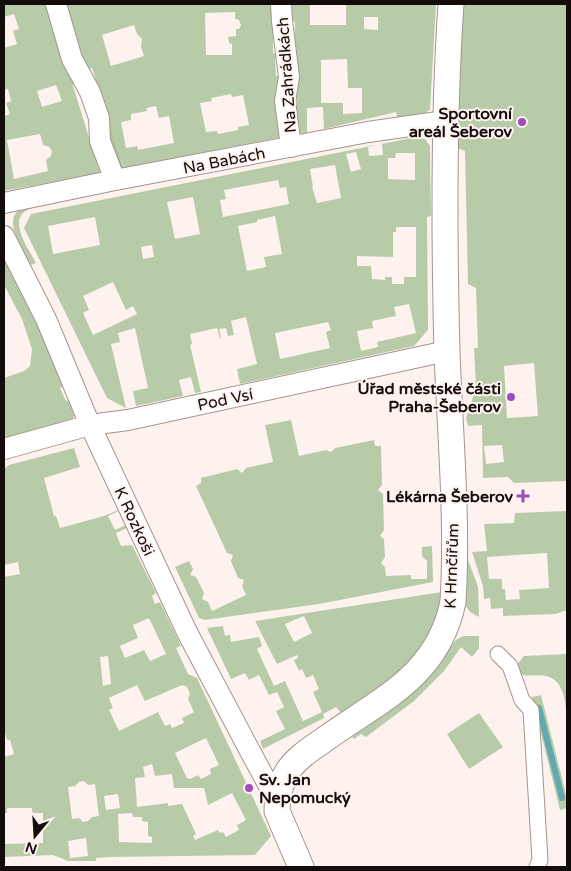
<svg xmlns="http://www.w3.org/2000/svg" width="571" height="871" font-family="'Varela Round',sans-serif">
<rect width="100%" height="100%" fill="#fef2ee"/>
<g fill="#b8cba9" fill-rule="evenodd">
<path d="M4,4h46l23,74v8l27,87 -96,18v-75l6,-2 -4,-11 5,-2 -3,-12 -4,1v-42l13,-4 -4,-13 6,-2 -5,-15 -10,3zM56,85l6,16 -20,6 -5,-16zM40,134l3,11 6,2 3,4 -1,5 -5,4 2,11 -34,8 -7,-39z"/>
<path d="M63,4h210v49l6,2 2,3 -6,1 1,17h6l-2,7 -4,5 6,49 -158,31 -32,-100 -5,1 -6,-3zM235,12v7l4,1 2,5 -2,4h-3v7l-8,1 1,6 3,1v11h-26l-1,-42zM134,25l3,9 5,5 -1,8 3,9 -33,10 -9,-31zM231,94l1,3 11,-2 6,30 -11,2v3l-20,4 -1,-3 -11,1 -6,-29 12,-2 -1,-3zM156,106l3,12 10,-2 5,27 -36,7 -1,-4 -11,2 -5,-26 10,-2v-6l16,-3 -1,-3z"/>
<path d="M287,4h23v21h36v-21h90l-6,106 -4,2 1,4 -29,4 -2,-8 -72,17 -1,-22 -16,1v25c-6,2 -8,0 -12,-5l-1,-84 1,-1v-21l-5,-2zM364,17h14v13l-14,-1zM347,59l1,29h14v25l-19,1v-11h-22v-43z"/>
<path d="M460,4h107v477l-53,2 -6,-6 -25,1 -1,-53 -14,1 -2,-8 10,-30 -2,-40h4l-2,-60 -8,-4 -3,-133 -8,-3zM534,363l4,53 -31,2 -3,-52zM502,445l2,17 -18,2 -2,-18z"/>
<path d="M416,137l9,2 5,7 1,70 -4,1 1,113 -14,16 -174,38 -3,-15 20,-5 -11,-47 -15,4 3,14 -6,1 -2,-8 -7,1 2,9h-1l-3,-10 -27,6 2,10 -2,1 11,47 -6,1 -4,-16 -12,3 4,16 -47,10 -3,-15 15,-3 -13,-60 -17,5 2,9 -9,2 15,64 -19,-10 -83,-170 7,-14zM382,144l1,11 -14,1 -1,-10zM356,152l5,17 -10,3 -5,-18zM396,153h19v27l-27,-1v-21h7zM335,165l6,33 -24,5 -5,-16h1l-3,-18zM278,180l2,8 6,-1 3,17 -66,13 -3,-17 6,-1 -2,-9zM193,197l7,37 -25,5 -8,-37zM275,216l7,38 -18,3 2,10 -19,4 -9,-45 19,-4v-2zM95,217l5,28 -47,9 -5,-28zM396,227h20v50h-12v7h-12v-7h-7v3l-13,-1 -1,-13h-14v-10l36,1v-25h3zM152,245l2,12 -11,2 -2,-12zM113,282l13,28 7,-4 4,8 -44,21 -10,-22 6,-3 -6,-14zM409,304l7,29 -39,9 1,5 -17,4 -4,-20 16,-3 -1,-7 24,-5 -2,-9zM328,322l3,8 -5,2 4,16 -50,11 -5,-26z"/>
<path d="M32,203l1,5c-29,7 -5,40 3,55l-5,2c-5,-6 -8,-14 -11,-21 -10,-19 -12,-33 12,-41z"/>
<path d="M4,254l36,75 24,57 -4,2 6,13 4,-1 6,8 -1,7 -5,7 -66,20v-64l20,-7 6,-5 2,-17 -10,-30 -18,-34z"/>
<path d="M291,420l8,36 27,-6 5,2 4,-4 39,-8 1,6h6l1,39 -4,5 5,4 1,36 -4,6 4,3 1,18 -4,6 4,4 1,9 25,-1v4h16v-18l-5,-5v-9l10,-1 1,36 -114,22 -114,16 -6,-2 -24,-51 14,-6 4,8 -3,6 6,2 8,16 -2,6 6,3 4,9 34,-16 -4,-9 2,-6 -6,-2 -7,-17 2,-6 -6,-2 -31,-67 5,-3v-5l36,-9 5,4 4,-5 27,-6 -8,-37z"/>
<path d="M74,448l6,19 -36,11 10,38h2l4,12 44,-12 17,-7v1l-13,6 7,14 13,-6 1,3 -13,6 5,13 11,-1 24,48 -4,3 3,8 5,-2 21,44 -5,2 12,26 9,4 74,158 -16,19 -145,2 -14,1v3h-28l-15,-6 -49,2v-13l39,-1v-30h-11v-5h-25v5h-3v-56l10,-3 -4,-14h-3l-3,-11v-152l16,-3 -2,-12 -14,3v-96l5,-4zM149,618l17,36 -16,7 -6,-11 -19,8 -5,-12 18,-8 -5,-13zM108,656l3,28 -8,2 -3,-29zM137,685l8,16 37,-16 5,2 3,7 -2,5 6,13 -12,6 2,5 -12,5 -2,-4 -5,2 -7,-14 -39,19 -10,-21 4,-2 -4,-10zM206,738l13,27 -9,4 1,5 -10,5 -3,-4 -8,4 -3,-1 -12,-25zM152,764l3,12 17,-2 2,14h30l4,17 24,-12 14,27 -9,5 2,5 -13,7 -3,-5 -3,1 -2,-3 -23,10 -2,-4 3,-2 -14,-30 -14,2v-3l-31,4 -2,-29 10,-1 -2,-10zM84,781l4,4 7,-1 4,32 -7,1 -4,4 -5,1 -4,-4 -7,1 -4,-32 7,-1 4,-4zM118,794l2,14 -14,2 -2,-14zM132,813l1,4h9v4l6,1v14l4,1v6l-33,-1 -1,-28zM86,838l2,18 -18,2 -2,-17z"/>
<path d="M567,511v99l-11,4 -53,2v-8l-12,1 -1,-11 -6,1 -1,-13 -11,-34 15,-1 -3,-27 30,-1 1,-10zM547,553l2,35 -30,2 1,9 -14,1 -1,-11h-3v-10h-13l-2,-22z"/>
<path d="M466,554l12,33 1,30 -9,-5 -5,-7z"/>
<path d="M442,592c-6,62 -54,90 -101,121l-5,-6 -13,7 1,4 -61,31 -3,-8 25,-12 -9,-18 8,-4 -7,-15 -8,3 -10,-20 -10,5 -4,-7 -14,6 -24,-51 16,-2 2,10 5,-1 1,7 28,-5 3,9 -5,3 17,37 11,-5 18,40 19,-9 -9,-20 6,-3 -6,-14 -7,3 -4,-9 -3,2 -5,-11 4,-2 -1,-3 -20,9 -22,-43zM304,616l8,17 -18,9 -9,-18z"/>
<path d="M463,636h16v12l-7,9 -11,-10 -17,24 -30,30 -48,36 -5,-3 -7,5 -2,-2 48,-34 18,-16 38,-47z"/>
<path d="M567,654v70c-1,-12 -1,-29 -8,-39 -10,-17 -35,-5 -40,-12 -1,-1 -2,-6 -3,-7l8,-10z"/>
<path d="M541,695l26,103v10l-7,2 -28,-113z"/>
<path d="M479,713l24,34 -34,22 -22,-35z"/>
</g>
<path fill="#aec897" d="M110,123l15,49h-4l-17,-45z"/>
<g fill="none" stroke-linecap="round" stroke-linejoin="round">
<path stroke="#61a8b0" stroke-width="6" d="M539,708l23,90"/>
<defs>
<path id="pedestrian" d="M498,654l12,12 12,34 9,10 9,150 -3,7"/>
<g id="minor">
<path d="M56,4l16,55 18,33 9,26 1,23 15,39"/>
<path d="M281,4l1,17 7,56 -4,24 6,46"/>
<path d="M4,203l111,-23 253,-48 77,-11"/>
<path d="M4,236l42,83 44,106 97,207 64,121 26,48"/>
<path d="M4,449l86,-24 38,-5 319,-69"/>
</g>
<path id="tertiary" d="M301,867l-24,-56c0,-14 3,-28 11,-40 9,-14 26,-24 40,-34 55,-39 110,-62 125,-135 5,-83 -3,-167 -6,-250 -3,-116 -4,-233 4,-348"/>
</defs>
<use href="#pedestrian" stroke="#a5948e" stroke-width="17"/>
<use href="#minor" stroke="#a5948e" stroke-width="22"/>
<use href="#tertiary" stroke="#a5948e" stroke-width="27"/>
<use href="#pedestrian" stroke="#fff" stroke-width="15"/>
<use href="#minor" stroke="#fff" stroke-width="20"/>
<use href="#tertiary" stroke="#fff" stroke-width="25"/>
</g>
<g fill="#9e4dbc" stroke="#fef2ee" stroke-width="2">
<circle cx="522" cy="122" r="5"/>
<circle cx="511" cy="397" r="5"/>
<path d="M520.5 488.5h5v5h5v5h-5v5h-5v-5h-5v-5h5z"/>
<circle cx="249" cy="788" r="5"/>
</g>
<g text-anchor="middle" stroke-width="4" stroke-linejoin="round" paint-order="stroke">
<g font-size="16" fill="#120c0a" stroke="#fef2ee">
<text transform="translate(286 75) rotate(-94)" y="6">Na Zahrádkách</text>
<text transform="translate(224 160) rotate(-11)" y="6">Na Babách</text>
<text transform="translate(225 399) rotate(-12)" y="6">Pod Vsí</text>
<text transform="translate(135 521) rotate(65)" y="6">K Rozkoši</text>
<text transform="translate(451 566) rotate(-88)" y="6">K Hrnčířům</text>
</g>
<g font-size="16" font-weight="bold" fill="#120c0a" stroke="#fef2ee" text-anchor="end">
<text x="512" y="119">Sportovní<tspan x="512" dy="18">areál Šeberov</tspan></text>
<text x="501" y="394">Úřad městské části<tspan x="501" dy="18">Praha-Šeberov</tspan></text>
<text x="513" y="502">Lékárna Šeberov</text>
<text x="259" y="785" text-anchor="start">Sv. Jan<tspan x="259" dy="18">Nepomucký</tspan></text>
</g>
</g>
<rect width="571" height="871" fill="none" stroke="#120c0a" stroke-width="10"/>
<g transform="translate(35 836) rotate(198)" stroke="#fef2ee" stroke-width="4" paint-order="stroke">
<path d="M0-4L9 19L0 12L-9 19Z" fill="#120c0a"/>
<text y="-8" font-size="14" font-weight="bold" text-anchor="middle" fill="#120c0a">N</text>
</g>
</svg>
